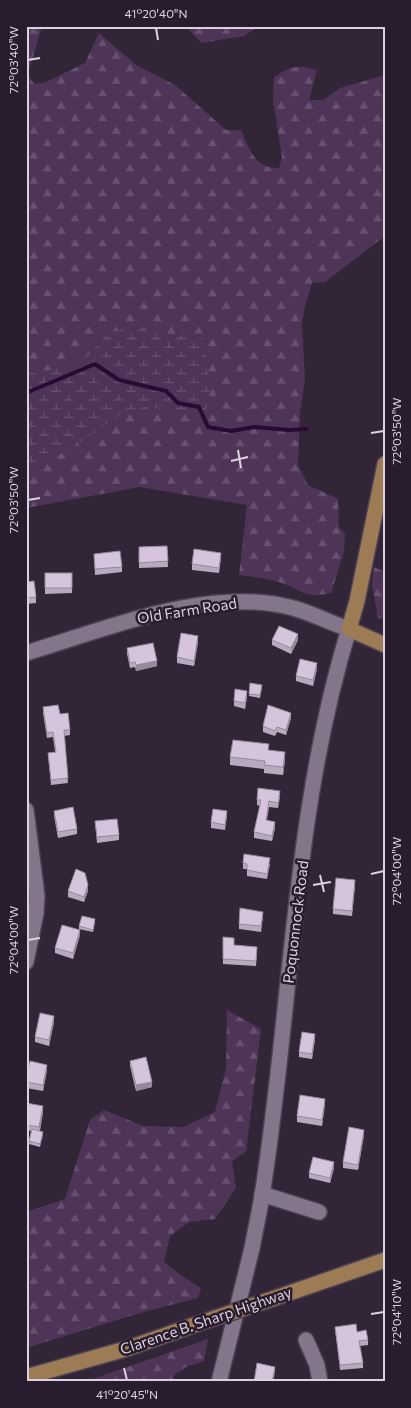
<svg xmlns="http://www.w3.org/2000/svg" width="411" height="1408" font-family="Commissioner,sans-serif">
<defs>
<pattern id="forest-firs" width="22" height="20" patternUnits="userSpaceOnUse" patternTransform="scale(1.25)"><rect width="22" height="20" fill="#4e3558"/><path d="M5 1l3.5 6h-7zM16 11l3.5 6h-7z" fill="#675170"/></pattern>
<pattern id="wetland-marsh" width="20" height="14" patternUnits="userSpaceOnUse" patternTransform="scale(1.25)"><rect width="20" height="14" fill="#4e3558"/><path d="M1 5h8M5 5V1M11 12h8M15 12V8" fill="none" stroke="#675170"/></pattern>
</defs>
<rect width="100%" height="100%" fill="#332538"/>
<g fill="url(#forest-firs)">
<path d="M26,26h16l-14,48 6,10 10,-1 41,-20 14,-30 37,32 39,20 51,45h15c9,19 13,39 38,38l3,-11 -9,-57 1,-23c16,-11 24,-13 43,-7l-8,30h14l17,-12 45,-13v161l-60,46 -13,1 -7,23 -3,17 3,56 -5,33 -2,53 10,20 30,14 1,29 6,5 -1,19 -13,41c-26,6 -27,-2 -49,-10 -14,-5 -29,-6 -43,-8l8,-70 -107,-18 -114,21z"/>
<path d="M186,26h72l-14,10 -43,7z"/>
<path d="M374,567l11,5v48l-7,-2 -6,-33z"/>
<path d="M227,1010l34,19 -15,123 -14,9 4,27 -21,31 -26,3 -19,14 -6,26 18,14 19,12 -3,10 -58,15 -114,35v-136l39,-13 25,-79 14,-10 39,16 40,1 32,-15 11,-44z"/>
<path d="M208,1339l-4,22 -18,6 -12,8 -2,7h-88z"/>
</g>
<path fill="url(#wetland-marsh)" d="M137,328c25,7 38,9 64,5l2,2c1,18 15,67 -1,78l-55,-6 -22,4 -44,31 -55,32v-100c18,-5 37,-3 53,-12 13,-7 15,-16 25,-25 7,-8 23,-8 33,-9z"/>
<g fill="none" stroke-linecap="round" stroke-linejoin="round">
<path stroke="#280a32" stroke-width="4" d="M26,393l69,-29 24,16 47,11 12,12 21,4 9,20 23,4 24,-4 34,3 18,-1"/>
<defs>
<g id="minor">
<path d="M26,653c78,-23 185,-68 267,-45 19,5 37,15 56,21 -57,185 -57,383 -88,573l-9,46 -33,134"/>
<path d="M26,810l11,86 -1,17 -10,49"/>
<path d="M262,1194l57,18"/>
<path d="M306,1340l11,25 3,17"/>
</g>
<g id="major">
<path d="M385,464l-28,137 -8,28 36,16"/>
<path d="M272,1299l113,-39"/>
<path d="M26,1377l103,-29 68,-24"/>
</g>
</defs>
<use href="#minor" stroke="#4c4151" stroke-width="18"/>
<use href="#major" stroke="#4c4151" stroke-width="18"/>
<use href="#minor" stroke="#85758b" stroke-width="15"/>
<use href="#major" stroke="#9d7b54" stroke-width="15"/>
<defs>
<path id="major-bridge" d="M197,1324l75,-25"/>
</defs>
<use href="#major-bridge" stroke="#4c4151" stroke-width="18" stroke-linecap="butt"/>
<use href="#major-bridge" stroke="#9d7b54" stroke-width="15"/>
</g>
<g fill="#b8a9be">
<path d="M167,546l1,21 -29,1v-21z"/>
<path d="M94,554l28,13v5l-27,3z"/>
<path d="M221,558l-2,15 -27,-3v-6z"/>
<path d="M45,573h27v20l-27,1z"/>
<path d="M26,582l10,15v6l-10,1z"/>
<path d="M272,640h26l-7,14 -19,-9z"/>
<path d="M198,642l-4,24 -17,-3v-6z"/>
<path d="M127,648l30,18 -21,5 -1,-4 -5,1 -3,-14z"/>
<path d="M317,669l-4,17 -17,-5v-5z"/>
<path d="M250,683l12,4 -2,11 -11,-2z"/>
<path d="M247,697l-2,12 -11,-3v-5z"/>
<path d="M43,707l17,7 10,16v5l-6,1 4,47 -17,2 -3,-32 7,-1 -2,-15 -6,1 -4,-25z"/>
<path d="M291,718l-5,17 -9,-3 -2,4 -12,-4v-6z"/>
<path d="M269,750l16,10 -2,15 -19,-2v-4l-34,-4v-8z"/>
<path d="M280,797l-2,11 -9,-1 -2,13 8,8 -3,13 -18,-3v-6l6,-26 -3,-1v-5z"/>
<path d="M54,811l23,18v5l-19,4 -4,-22z"/>
<path d="M227,816l-2,14 -14,-2v-6z"/>
<path d="M95,821l24,14v5l-22,3z"/>
<path d="M243,863l27,1 -3,15 -20,-3v-7h-4z"/>
<path d="M355,886l-3,30 -19,-2v-5z"/>
<path d="M68,891h20l-4,11 -16,-5z"/>
<path d="M263,917l-2,15 -22,-3v-5z"/>
<path d="M95,922l-2,10 -14,-3v-3z"/>
<path d="M80,935l-7,24 -18,-6v-5z"/>
<path d="M223,937l11,8 23,2 -1,19 -33,-2z"/>
<path d="M54,1022l-5,24 -14,-4v-5z"/>
<path d="M315,1039l-3,20 -13,-2v-5z"/>
<path d="M130,1061l22,26 -16,4 -6,-25z"/>
<path d="M47,1070l-4,21 -17,-3v-12z"/>
<path d="M26,1103l17,9 -3,19 3,4 -3,12 -11,-3 2,-13 -5,-1z"/>
<path d="M325,1104l-3,22 -25,-4v-6z"/>
<path d="M364,1135l-6,35 -15,-2v-6z"/>
<path d="M334,1168l-4,15 -21,-5v-5z"/>
<path d="M335,1327l22,5 11,8v5l-8,1 3,17v5l-23,2z"/>
</g>
<g fill="#96899b">
<path d="M298,634v6l-7,14v-6z"/>
<path d="M198,636v6l-4,24v-5z"/>
<path d="M157,661v5l-21,5v-6z"/>
<path d="M317,663v6l-4,17v-6z"/>
<path d="M247,691v6l-2,12v-6z"/>
<path d="M291,713v5l-5,17v-5z"/>
<path d="M285,752v8l-2,15v-8z"/>
<path d="M275,822v6l-3,13v-5z"/>
<path d="M88,885v6l-4,11v-5z"/>
<path d="M80,930v5l-7,24v-6z"/>
<path d="M54,1016v6l-5,24v-6z"/>
<path d="M315,1034v5l-3,20v-5z"/>
<path d="M47,1065v5l-4,21v-6z"/>
<path d="M152,1082v5l-16,4v-6z"/>
<path d="M325,1099v5l-3,22v-6z"/>
<path d="M43,1106v6l-4,21v-6z"/>
<path d="M364,1130v5l-6,35v-5z"/>
<path d="M334,1162v6l-4,15v-5z"/>
<path d="M275,1367v6l-2,9h-1z"/>
</g>
<g fill="#d6c4dd" stroke="#96899b">
<path d="M167,546l1,15 -29,2v-16z"/>
<path d="M194,549l27,4 -2,15 -27,-4z"/>
<path d="M120,551l2,16 -27,2 -1,-15z"/>
<rect x="45" y="573" width="27" height="15"/>
<path d="M34,581l2,16 -10,1v-16z"/>
<path d="M279,626l19,8 -7,14 -19,-8z"/>
<path d="M181,633l17,3 -4,25 -17,-4z"/>
<path d="M153,643l4,18 -21,4 -1,-3 -5,1 -3,-15z"/>
<path d="M300,659l17,4 -4,17 -17,-4z"/>
<path d="M250,683l12,2 -2,10 -11,-1z"/>
<path d="M235,689l12,2 -2,12 -11,-2z"/>
<path d="M58,705l2,9 8,-1 2,17h-6l4,48 -17,2 -3,-27 8,-1 -3,-20 -6,1 -4,-26z"/>
<path d="M268,705l23,8 -5,17 -9,-3 -2,4 -12,-5z"/>
<path d="M233,740l36,4 -1,6 17,2 -2,15 -19,-2 1,-4 -35,-4z"/>
<path d="M258,788l22,3 -2,12 -9,-2 -3,19 9,2 -3,14 -18,-4 7,-32h-4z"/>
<path d="M73,807l4,22 -19,3 -4,-21z"/>
<path d="M213,809l14,2 -2,14 -14,-3z"/>
<path d="M117,819l2,16 -22,2 -2,-16z"/>
<path d="M244,854l26,4 -3,16 -20,-4v-6l-4,-1z"/>
<path d="M76,869l9,4 3,12 -4,12 -16,-6z"/>
<path d="M336,878l19,2 -3,31 -19,-2z"/>
<path d="M240,908l23,4 -2,14 -22,-2z"/>
<path d="M82,916l13,3 -2,11 -14,-4z"/>
<path d="M62,925l18,5 -7,23 -18,-5z"/>
<path d="M223,937l11,1v7l23,2 -1,14 -33,-2z"/>
<path d="M40,1013l14,3 -5,24 -14,-3z"/>
<path d="M302,1032l13,2 -3,20 -13,-2z"/>
<path d="M146,1057l6,25 -16,3 -6,-24z"/>
<path d="M30,1061l17,4 -4,20 -17,-3v-6z"/>
<path d="M300,1095l25,4 -3,21 -25,-4z"/>
<path d="M26,1103l17,3 -4,21 -13,-2z"/>
<path d="M349,1127l15,3 -6,35 -15,-3z"/>
<path d="M32,1129l11,3 -3,12 -11,-3z"/>
<path d="M313,1157l21,5 -4,16 -21,-5z"/>
<path d="M356,1324l1,8 9,-2 2,10 -9,1 4,22 -23,2 -5,-38z"/>
<path d="M257,1363l18,4 -3,15h-18z"/>
</g>
<path fill="none" stroke="#dbd2df" stroke-width="2" d="M156,28l2,12M28,60l12,-2M371,433l13,-2M238,450l3,18M231,461l17,-4M28,500l12,-2M371,874l13,-3M320,875l4,17M313,885l18,-3M28,940l12,-2M371,1314l13,-2M124,1368l3,12"/>
<g text-anchor="middle" stroke-width="5" stroke-linejoin="round" paint-order="stroke">
<g font-size="15" fill="#dbd2df" stroke="#291c2e">
<text transform="translate(187 611) rotate(-9)" y="5">Old Farm Road</text>
<text transform="translate(296 922) rotate(-83)" y="5">Poquonnock Road</text>
<text transform="translate(206 1321) rotate(-19)" y="5">Clarence B. Sharp Highway</text>
</g>
</g>
<rect width="411" height="1408" fill="none" stroke="#291c2e" stroke-width="55"/>
<rect x="28" y="28" width="356" height="1352" fill="none" stroke="#dbd2df" stroke-width="2"/>
<g font-size="12" text-anchor="middle" fill="#dbd2df">
<text x="156" y="18">41°20'40"N</text>
<text transform="translate(14 60) rotate(-90)" y="4">72°03'40"W</text>
<text transform="translate(397 431) rotate(-90)" y="4">72°03'50"W</text>
<text transform="translate(14 500) rotate(-90)" y="4">72°03'50"W</text>
<text transform="translate(397 871) rotate(-90)" y="4">72°04'00"W</text>
<text transform="translate(14 940) rotate(-90)" y="4">72°04'00"W</text>
<text transform="translate(397 1312) rotate(-90)" y="4">72°04'10"W</text>
<text x="127" y="1399">41°20'45"N</text>
</g>
</svg>
